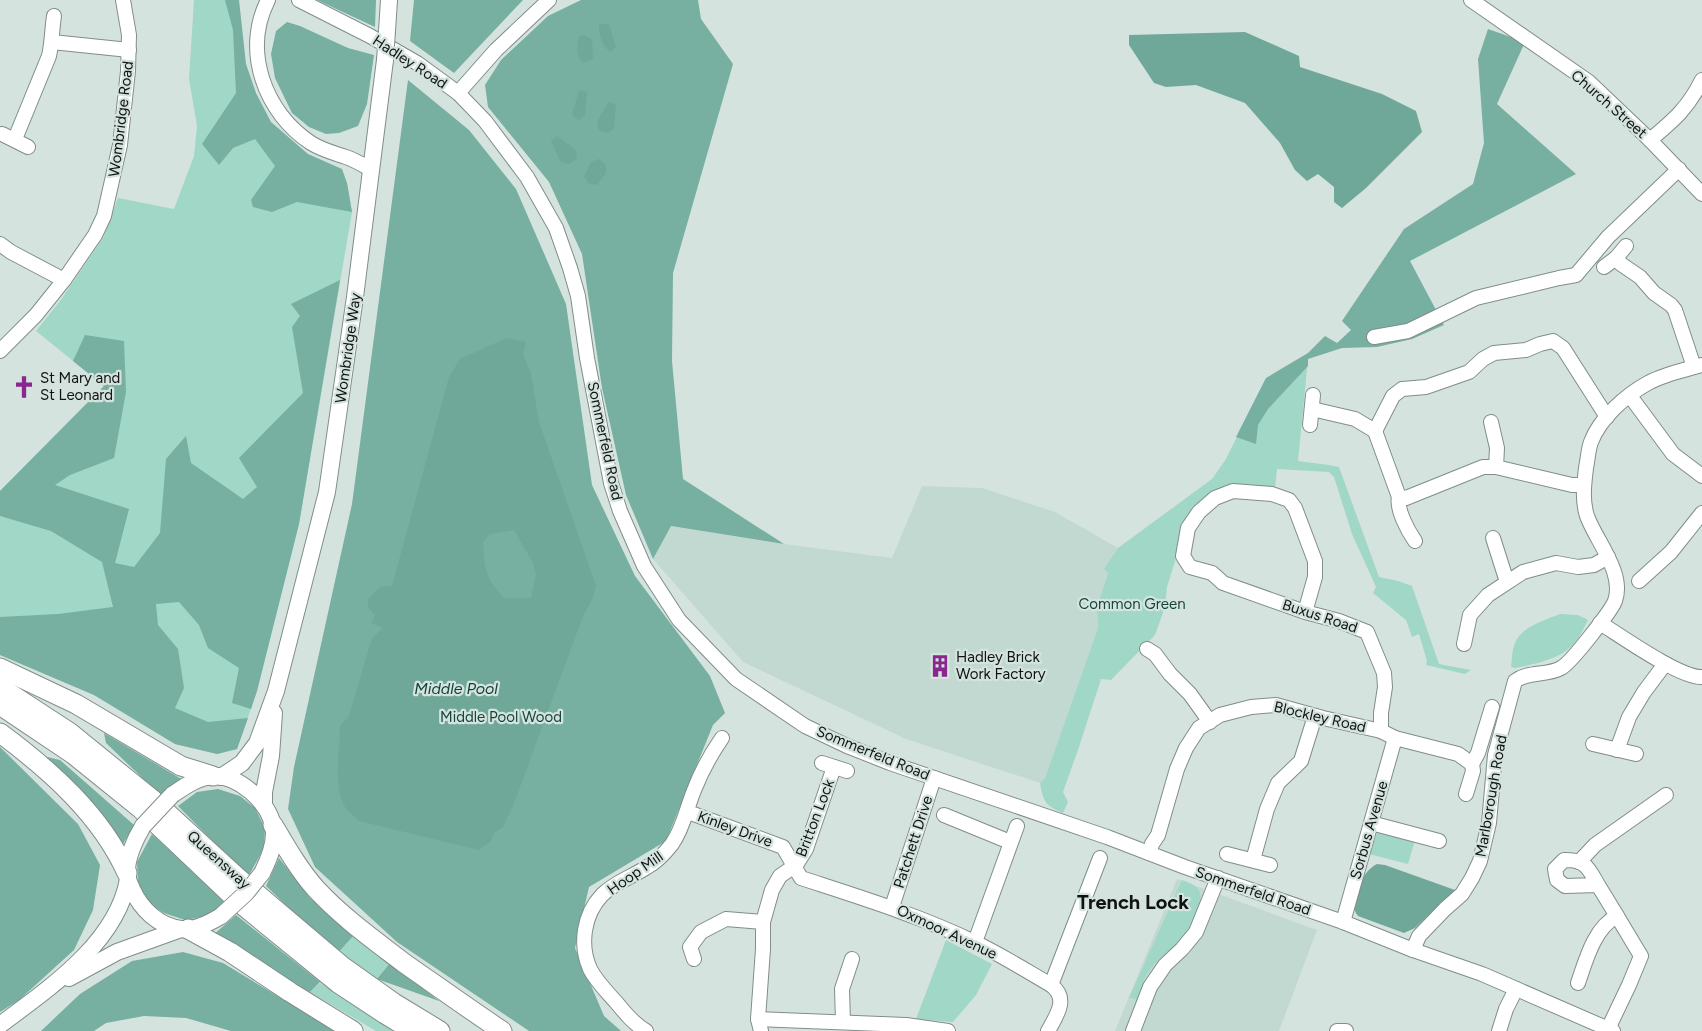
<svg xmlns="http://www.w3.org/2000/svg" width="1702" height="1031" font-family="Figtree,sans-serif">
<rect width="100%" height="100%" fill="#d5e3de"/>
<g fill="#c2d9d2">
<path d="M922,486l60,2 73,24 63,36 -13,21 3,4 -11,34 1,21 -53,150 -5,5 -134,-44 -163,-77 -90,-103 17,-33 114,18 108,14z"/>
<path d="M1177,879l140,51 -38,101h-164z"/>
</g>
<g fill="#a0d7c7">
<path d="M194,0h34l10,28 6,69 57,74 46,12 5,29 -53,312 -42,167 -20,58 -20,5 -42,-10 -81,-49 -94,-40v-139l4,1 -4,-26 104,-105 -68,-55 24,-30 43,-63 15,-40 56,11 20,-53 3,-30 -8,-47z"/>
<path d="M1308,359l-10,102 31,4 10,2 40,110 19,4 14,5 27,78 32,6 -6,4 -39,-9 1,-4 -8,-27 -7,3 -6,-17 -33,-27 3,-6 -24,-53 -18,-57 -5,-5 -52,-3 -2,19 -41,-3 -49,44 -18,58 -2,20 -10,28 -44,45 -10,-1 -22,68 -16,45 5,10 -5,11c-17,-7 -20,-11 -23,-30l5,-5 53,-150 -1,-21 11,-34 -4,-4 14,-21 94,-69 14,-20 40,-81z"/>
<path d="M1560,614l18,1 10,5c-4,7 -7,15 -12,21 -13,18 -41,23 -61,27l-4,-1c1,-8 1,-17 4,-24 6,-16 30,-23 45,-29z"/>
<path d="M1379,828l37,9 -8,27 -39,-10z"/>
<path d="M1182,880c13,5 21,8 18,24 -6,41 -35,41 -53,70 -4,7 -7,17 -10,25l-8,-1z"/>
<path d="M354,935l36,28 -13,16 -40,-25z"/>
<path d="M946,940l46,24 -16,31 -23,27 -37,-3z"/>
<path d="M320,983l73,48h-17l-66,-39z"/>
</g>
<g fill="#77afa0">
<path d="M225,0h14l7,64 10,29 15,29 37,32 34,15 5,14 5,29 -55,-10 -25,10 -19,-5 -2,-7 24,-34 -20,-27 -22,9 -14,17 -17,-21 34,-51 -3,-63z"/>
<path d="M317,0h59l-1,27z"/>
<path d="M414,0h109l-69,73 -44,-32z"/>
<path d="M581,0h117l3,19 32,45 -60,209 -1,88 11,118 101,65 -113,-18 -18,33 -27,-64 -24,-107 -20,-134 -33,-72 -61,-75 -3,-22 16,-25 47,-44z"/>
<path d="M287,22l13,4 48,22 26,7 -7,49 -9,22 -19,7 -13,1 -17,-7 -17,-14 -17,-35 -4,-24 5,-23z"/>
<path d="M1488,29l37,13 -28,62 79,70 -166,87 34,64 -32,14 -35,8 -35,1 -34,11v7l-40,43 -10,16 -2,19 -20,-7 30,-59 42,-25 17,-17 12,7 14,-13 -9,-9 62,-92 69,-45 11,-41 -6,-84z"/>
<path d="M408,80l61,50 47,59 50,115 26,181 43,91 75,100 15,37 -12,12 -47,116 -77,46 -14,61 29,68 17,15h-92l-132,-89 -82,-75 -27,-58 6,-42 58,-263z"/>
<path d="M340,280l-41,244 -42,167 -6,18 -19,-6 7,-35 -31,-20 -9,-23 -20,-23 -23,2 2,21 20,24 6,39 -9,20 33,14 40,-4 -11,31 -20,5 -42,-10 -81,-49 -94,-40v-38l58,-3 55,-7 -11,-45 -51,-31 -51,-15v-25l104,-105 -31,-25 12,-26 39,6 2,51 -12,66 -44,17 -15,10 74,24 -14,54 19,4 26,-34 6,-74 20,-23 5,27 52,36 14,-12 -18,-29 64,-65 -11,-66 8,-11 -9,-12z"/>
<path d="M104,733l79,47 -23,15 -54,-52z"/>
<path d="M0,747l78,77 22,41 -7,45 -19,40 -55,50 -19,12z"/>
<path d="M43,756l17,4 74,65 -11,19 -61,-68z"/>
<path d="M218,789l22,7 15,12 10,20 -1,20 -16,29 -70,-71 19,-14z"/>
<path d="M152,834l74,67 -19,15 -22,4 -21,-7 -16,-10 -10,-20 -1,-21z"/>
<path d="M279,858l31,40 44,37 -17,19 -71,-68z"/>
<path d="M236,915l84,67 -10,10 -98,-56z"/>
<path d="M183,952l40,11 112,68h-104l-45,-13 -42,-2 -38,7 -12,8h-53l39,-37 52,-33z"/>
<path d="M390,963l49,38 -62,-22z"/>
</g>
<g fill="#6fa898" fill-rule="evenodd">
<path d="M599,24h10l7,23 -6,5c-9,-8 -11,-17 -11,-28z"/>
<path d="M1245,32l54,24 1,11 82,27 34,17 6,21 -56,56 -24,20 -8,-6v-15l-16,-13 -11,7 -12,-11 -15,-27 -35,-40 -49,-18 -30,2 -12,-4 -25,-38v-10z"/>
<path d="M585,35l7,5 1,19 -10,4c-8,-8 -6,-17 -4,-27z"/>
<path d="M579,90l8,2 -2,23 -6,5 -7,-5z"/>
<path d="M608,102l8,2 -2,24 -6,5 -9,-3 -2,-8z"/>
<path d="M557,136l19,14 1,8 -7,6 -9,-2 -10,-21z"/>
<path d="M599,159l7,6v8l-9,12 -9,-2 -4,-7 7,-14z"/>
<path d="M507,338l19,4 -3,13 8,18 8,49 57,164 -4,14 -9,16 -70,190 -10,21 -9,6 -3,8 -12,9 -120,-29c-4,-4 -10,-9 -14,-14 -13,-22 -5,-56 -5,-81l9,-10 23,-78 11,-10 -12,-5 4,-8 -7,-8v-8l12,-12 12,-1 57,-209 11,-18zM514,530l18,31 4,12 -5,25h-27c-18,-20 -20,-28 -21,-56l7,-8z"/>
<path d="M1377,864l8,1 70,25 -40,38 -11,5 -46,-17c-12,-13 4,-45 19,-52z"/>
</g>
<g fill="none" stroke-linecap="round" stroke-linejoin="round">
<defs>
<g id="minor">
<path d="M268,0c-26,51 -3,113 43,143 11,7 23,10 35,14 9,3 17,8 24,12"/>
<path d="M299,0l71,36 47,27 41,30 27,28 42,56 29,51 14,40 8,28 9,62 24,125 9,28 24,55 35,54 57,59 69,47 42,20 43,17 217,74 78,30 158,55 70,28 69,24 131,57"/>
<path d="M1471,0l118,82 61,58 52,54"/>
<path d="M52,42l77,8"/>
<path d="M458,93l38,-43 53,-50"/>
<path d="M2,134l26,13"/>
<path d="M15,139l34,-83c3,-13 3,-27 5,-40"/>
<path d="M1650,140c24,-20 38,-32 52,-60"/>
<path d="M0,244l11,8 53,28"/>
<path d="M1616,258l10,-12"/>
<path d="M1604,267l12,-9 5,6 19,13 14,16 17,12 4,5 19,57"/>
<path d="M1374,337l34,-6 68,-33 83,-20 17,-3 32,-38 71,-68"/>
<path d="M0,351l36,-36 28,-35 31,-45 9,-19 16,-71 8,-74 1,-36 -6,-35"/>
<path d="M1630,396l43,58 29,22"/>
<path d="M1312,409l43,10 20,12 24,66 7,1 77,-31h13l76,18h12"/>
<path d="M1491,422l6,26 -1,19"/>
<path d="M1310,425l3,-30"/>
<path d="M1375,431l18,-35 9,-7 24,-2 43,-15 14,-13 11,-6 32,-3 14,-6 13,-3 10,7 44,69"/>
<path d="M1399,497c-3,12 9,34 16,44"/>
<path d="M1493,538l14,44"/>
<path d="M1639,581l32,-29 31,-39"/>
<path d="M1305,612l10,-35v-16l-20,-53 -6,-8 -17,-6 -39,-3 -18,7 -16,14 -11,16 -5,28 7,11 22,6 11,10 82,29 34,9 28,11 17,41 1,14 -4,26v18"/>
<path d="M1600,623c21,13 80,55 102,54"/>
<path d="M1464,644l6,-29 18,-20 35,-23 33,-9 22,4 16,-2 14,-8"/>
<path d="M1147,649l8,5 15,20 20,20 20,28"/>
<path d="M1593,744l43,10"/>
<path d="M1617,750l12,-33 15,-25 21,-28"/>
<path d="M822,763l25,8"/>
<path d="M1472,764l6,-11 14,-46"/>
<path d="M688,812l95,35 18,31c58,19 117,37 173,64 26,12 51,28 77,43 18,13 6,30 -3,46"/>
<path d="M944,815l66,27"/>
<path d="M1371,823l68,18"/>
<path d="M1149,853l3,-9 6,-9 19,-66 9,-21 13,-20 21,-13 31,-8 25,-2 47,13 58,13 14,7 63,16 14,10 1,7 -7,23"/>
<path d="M1227,854l43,11"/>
<path d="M1253,860l14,-51 11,-26 23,-22 14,-45"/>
<path d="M1579,862l16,-17 71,-50"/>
<path d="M1598,885c-9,-16 -12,-26 -34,-25l-9,9 2,11 8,6 33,-1 19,31"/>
<path d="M892,907l42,-129"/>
<path d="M1343,922l52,-184"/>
<path d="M975,942l42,-116"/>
<path d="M1413,950l6,-14 26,-27 17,-15 10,-16 8,-17 9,-38 6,-68 20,-74c13,-10 32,-5 46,-13 10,-5 50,-57 54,-67 10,-28 -19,-60 -28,-85 -5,-16 -3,-31 -1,-48 2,-9 2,-18 5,-26 9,-24 35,-47 57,-59 16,-9 36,-13 54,-18"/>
<path d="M694,959l-4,-12 11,-15 25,-13 37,3"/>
<path d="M1578,983c8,-23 16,-55 39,-67l24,40 -12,29 -21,44"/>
<path d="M1051,985l49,-127"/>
<path d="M758,1019l148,6 42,6"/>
<path d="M843,1022l-1,-33 10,-30"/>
<path d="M646,1031c-12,-7 -21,-18 -30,-29 -9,-10 -20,-21 -26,-33 -11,-25 -6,-55 12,-74 13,-13 30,-18 45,-28 11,-6 18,-14 25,-23 12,-17 15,-38 23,-56 7,-18 16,-34 27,-50"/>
<path d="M761,1031l-3,-12 5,-70v-27l9,-32 8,-14 16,-11 10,-16 28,-82"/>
<path d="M1133,1031l17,-44 15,-22 17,-16 14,-17 22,-54"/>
<path d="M1337,1031h9"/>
<path d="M1499,1031l7,-22 10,-20"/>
</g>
<g id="major">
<path d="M387,31l2,-31"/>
<path d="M221,777l21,-14 15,-20 19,-52 51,-199 28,-195 30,-237"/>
<path d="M172,795c12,-8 25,-18 41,-19 26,-1 54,25 60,49 4,16 -4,34 -11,48"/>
<path d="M264,806v-14l7,-36 3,-43"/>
<path d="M143,826c-8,13 -17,33 -16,48 0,5 3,10 5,15 9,20 26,37 49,40 13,2 30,-7 40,-13"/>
<path d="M69,978l48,-26 64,-23"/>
<path d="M0,1025c48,-36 117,-82 128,-146"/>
</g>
<g id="highway">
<path d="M0,668l76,36 105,62 32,10"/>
<path d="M0,687l69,45 84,68 84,77 105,89 52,37 46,28"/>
<path d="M0,705l73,49 67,54 100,95 98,80 47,31 28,17"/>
<path d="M0,733c50,37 101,82 127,140"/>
<path d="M273,825c13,22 26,45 43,64 26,28 58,51 88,74 33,23 65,46 98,68"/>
<path d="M188,929l42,23 60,40 63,39"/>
</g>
</defs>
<use href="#minor" stroke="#808d8a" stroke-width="16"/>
<use href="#major" stroke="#808d8a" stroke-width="18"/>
<use href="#highway" stroke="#808d8a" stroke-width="21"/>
<use href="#minor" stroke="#fff" stroke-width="14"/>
<use href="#major" stroke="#fff" stroke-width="16"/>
<use href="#highway" stroke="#fff" stroke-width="19"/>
<defs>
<g id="major-bridge">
<path d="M385,60l2,-29"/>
<path d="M143,826l29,-31"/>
<path d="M221,916l25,-23 16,-20"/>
</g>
</defs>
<use href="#major-bridge" stroke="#808d8a" stroke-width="18" stroke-linecap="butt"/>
<use href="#major-bridge" stroke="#fff" stroke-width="16"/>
</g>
<defs>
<symbol id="church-bare" viewBox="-9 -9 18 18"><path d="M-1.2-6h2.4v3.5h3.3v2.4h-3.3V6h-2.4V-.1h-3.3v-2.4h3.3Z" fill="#8a278f" stroke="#d5e3de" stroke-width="2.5" paint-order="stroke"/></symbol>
<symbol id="building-bare" viewBox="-9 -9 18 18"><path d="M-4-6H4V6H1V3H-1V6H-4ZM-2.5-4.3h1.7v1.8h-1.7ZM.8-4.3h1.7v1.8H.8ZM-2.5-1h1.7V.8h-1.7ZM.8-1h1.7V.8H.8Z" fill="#8a278f" stroke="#d5e3de" stroke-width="2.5" paint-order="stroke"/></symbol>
</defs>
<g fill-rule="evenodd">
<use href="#church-bare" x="8" y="371" width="32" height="32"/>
<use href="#building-bare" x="924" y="650" width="32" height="32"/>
</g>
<g text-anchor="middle" stroke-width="4.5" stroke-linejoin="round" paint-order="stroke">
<g font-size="15" fill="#0f1413" stroke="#d5e3de">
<text transform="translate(410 62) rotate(33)" y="5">Hadley Road</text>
<text transform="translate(1609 104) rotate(41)" y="5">Church Street</text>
<text transform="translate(121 119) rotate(-83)" y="5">Wombridge Road</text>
<text transform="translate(348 348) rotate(-82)" y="5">Wombridge Way</text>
<text transform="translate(605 441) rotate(78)" y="5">Sommerfeld Road</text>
<text transform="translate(1320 616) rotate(18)" y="5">Buxus Road</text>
<text transform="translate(1320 717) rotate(13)" y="5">Blockley Road</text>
<text transform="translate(873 753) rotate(22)" y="5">Sommerfeld Road</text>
<text transform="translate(1491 796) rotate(-80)" y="5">Marlborough Road</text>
<text transform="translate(815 818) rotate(-69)" y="5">Britton Lock</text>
<text transform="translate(735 829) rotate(20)" y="5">Kinley Drive</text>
<text transform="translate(1369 830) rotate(-74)" y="5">Sorbus Avenue</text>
<text transform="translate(913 842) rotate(-72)" y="5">Patchett Drive</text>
<text transform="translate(219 860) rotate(42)" y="5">Queensway</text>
<text transform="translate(635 873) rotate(-35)" y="5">Hoop Mill</text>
<text transform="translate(1253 891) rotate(19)" y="5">Sommerfeld Road</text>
<text transform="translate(947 932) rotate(25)" y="5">Oxmoor Avenue</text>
</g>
<g font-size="15" fill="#0f1413" stroke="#d5e3de" text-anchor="start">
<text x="40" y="383">St Mary and<tspan x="40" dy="17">St Leonard</tspan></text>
<text x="956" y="662">Hadley Brick<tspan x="956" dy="17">Work Factory</tspan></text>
</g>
<g font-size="15" fill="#13453b" stroke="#d5e3de">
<text x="1132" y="609">Common Green</text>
<text x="501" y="722">Middle Pool Wood</text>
</g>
<g font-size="16" font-style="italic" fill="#0f4237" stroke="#d5e3de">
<text x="456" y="694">Middle Pool</text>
</g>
<g font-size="20" font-weight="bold" fill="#0f1413" stroke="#d5e3de">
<text x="1133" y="909">Trench Lock</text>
</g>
</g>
</svg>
